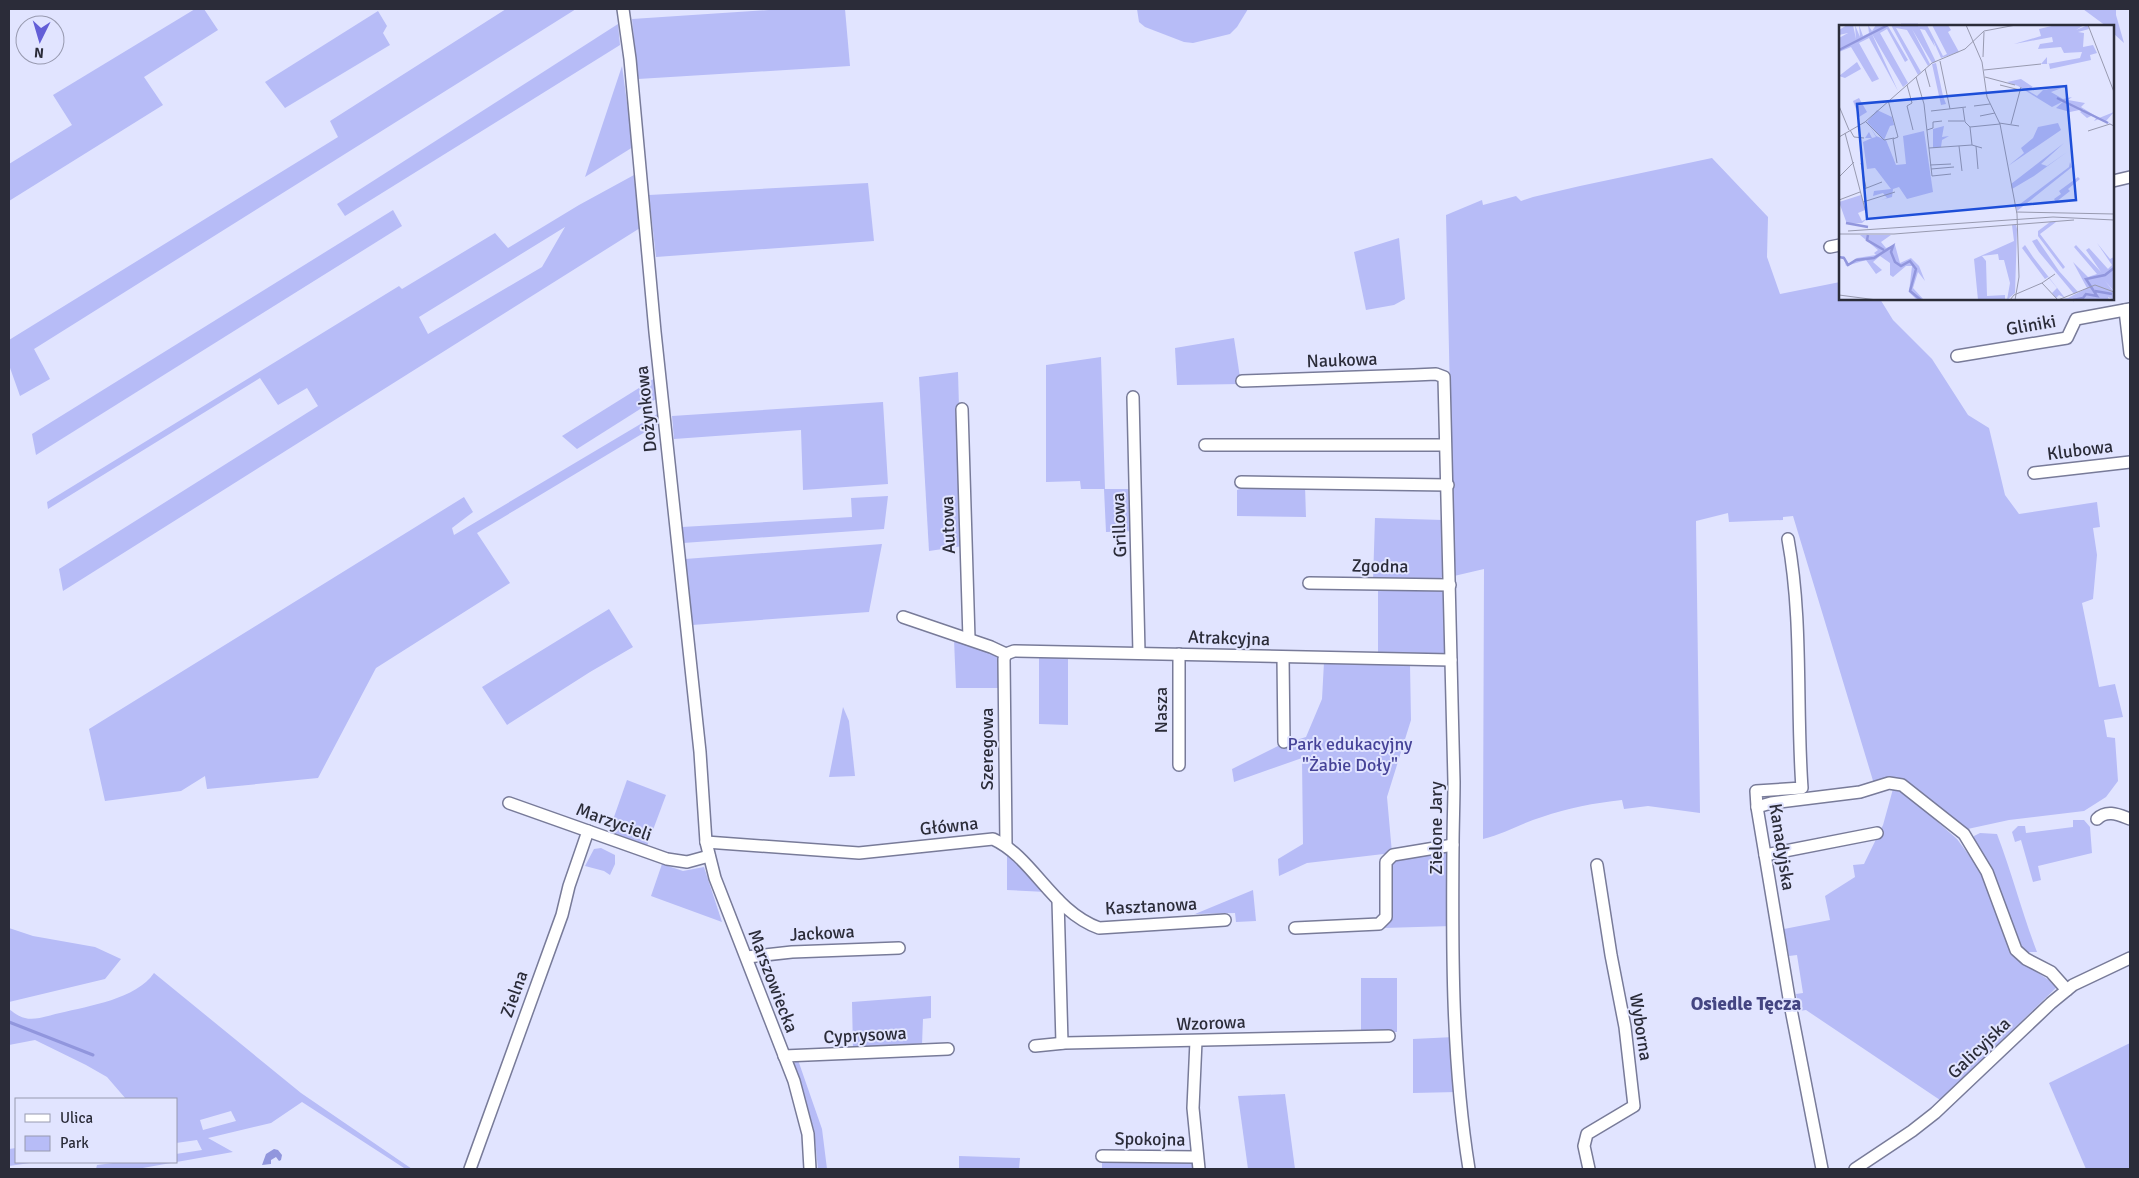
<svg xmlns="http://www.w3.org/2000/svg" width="2139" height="1178" font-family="Signika,sans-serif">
<rect width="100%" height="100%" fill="#e1e4ff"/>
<g fill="#b7bcf7" fill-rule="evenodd">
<path d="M195,9h9l14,21 -74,47 19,28 -154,96v-37l63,-39 -19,-30z"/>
<path d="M506,9h70l-542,340 16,30 -30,17 -11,-31v-25l329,-203 -8,-16z"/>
<path d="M783,9h62l5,57 -212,13 -6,-60z"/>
<path d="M1137,9h111l-11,18 -7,7 -37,9 -9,-1 -39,-15 -6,-5z"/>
<path d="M2083,9h33v6l8,28 -11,-10v-7h-7z"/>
<path d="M378,11l9,15 -4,7 7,12 -105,63 -20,-26z"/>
<path d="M618,24l2,21 -275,171 -8,-12z"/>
<path d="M622,66l11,81 -48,30z"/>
<path d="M1712,158l56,59 -1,40 13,37 60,-12v17h40l13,21 39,39 36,56 21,13 16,67 14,19 78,-12 3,25 -7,1 4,27 -4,44 -11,4 17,84 16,-3 8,33 -19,3 3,17 8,1 3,43 -12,16 -22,14 -75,9 -46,10 -62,-51h-9l-18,5 -81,-268 -10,1v3l-54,2 -1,-9 -32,8 4,292 -52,-7 -24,3 -2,-9c-28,3 -54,8 -80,17 -20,6 -38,17 -59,22l1,-270 -30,7 -8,-361 36,-15 1,5 33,-9 5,5 12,-4 47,-11z"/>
<path d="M634,175l6,53 -577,363 -4,-22 259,-163 -11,-18 -29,17 -18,-27 -212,131 -1,-7 352,-216 3,3 93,-56 13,15 71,-43zM565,227l-23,40 -114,67 -9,-17z"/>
<path d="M868,183l6,58 -218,16 -7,-62z"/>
<path d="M393,210l9,16 -366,229 -4,-21z"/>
<path d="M1399,238l6,61 -11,6 -28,5 -12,-58z"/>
<path d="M1234,338l7,46 -64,1 -2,-37z"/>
<path d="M1101,357l4,132h28l1,42 -28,1 -2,-43h-23l-1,-8 -34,1v-117z"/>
<path d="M958,372l5,174 -34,5 -10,-174z"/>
<path d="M655,378l1,21 -79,50 -15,-13z"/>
<path d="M883,402l5,82 -85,6 -2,-60 -127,9 -2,-23z"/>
<path d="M659,413l1,10 -183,110 33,50 -134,85 -58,110 -111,11 -2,-13 -24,15 -76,10 -16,-72 375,-232 9,15 -21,16 2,7z"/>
<path d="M1250,486h55l1,31 -69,-1v-26z"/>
<path d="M888,496l-4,33 -201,14 -1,-16 170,-10 -1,-19z"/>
<path d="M1375,518l68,2v57l-8,3 -62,1z"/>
<path d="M882,544l-13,68 -177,13 -7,-66z"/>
<path d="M1378,589l69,2v66l-69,-2z"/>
<path d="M609,609l24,38 -43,25 -83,53 -25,-38z"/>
<path d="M954,639l47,17 -1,32h-44z"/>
<path d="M1039,655h29v70l-29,-1z"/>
<path d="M1324,662l86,3 1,55 -24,77 5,56 -85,10 -28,13 -1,-17 25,-15 -1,-86 -68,24 -2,-13 48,-24 26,-8 16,-38z"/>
<path d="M843,707l6,14 6,55 -26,1z"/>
<path d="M627,780l39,15 -19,51 -39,-12z"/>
<path d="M1899,788l58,51 26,35 32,84 43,28 -118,114 -134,-90 -7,1 -3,-17 7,-1 -6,-38 -8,1 -5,-27 46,-9 -5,-24 30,-19 -2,-12 11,-1 19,-39 10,-36z"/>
<path d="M2073,820h11l6,7 2,26 -54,13 3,14 -8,2 -12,-42 -6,2 -3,-10 6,-6h7l1,7 47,-6z"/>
<path d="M1980,833l17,1c15,39 25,79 40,118h-13l-11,-25 -21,-59 -18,-25v-7z"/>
<path d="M601,848l14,7v9l-5,11 -6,-4 -19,-5 9,-17z"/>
<path d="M1448,849l4,77 -69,2c15,-20 -2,-51 12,-71z"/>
<path d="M1007,850l39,42 -39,-2z"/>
<path d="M662,864l21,7 21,-4 18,55 -71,-26z"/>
<path d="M1253,890l3,31 -20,1 -1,-9 -40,1z"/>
<path d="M9,928l24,8 62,11 26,12 -16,20 -96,23z"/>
<path d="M154,973l147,120 111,76h-9l1,-1 -102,-66 -31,21 -63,15 25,14 -96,17h-41l1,-4 24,-3h55v-8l26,-4 -5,-10 -21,3v-44h-50l-19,-22 -21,-12 -51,-25 -26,5v-36c4,3 10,8 16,9 10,3 25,-3 35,-5 29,-7 76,-14 94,-40zM231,1111l5,10 -33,9 -3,-10z"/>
<rect x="1361" y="978" width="36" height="54"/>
<path d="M931,996v22l-8,1 -1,26 -69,4 -1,-47z"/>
<path d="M1454,1037l3,55 -44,1v-54z"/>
<path d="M2130,1043v126h-44l-37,-86z"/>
<path d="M798,1060l24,69 5,40h-9l-4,-39 -21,-66z"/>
<path d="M1285,1094l10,75h-47l-10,-73z"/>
<path d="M16,1148v14h21l-28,4v-17z"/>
<path d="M959,1156l61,2 -1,11h-60z"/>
<path d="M1102,1159l93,2v8h-93z"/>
</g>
<path fill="#9196dd" d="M274,1149l4,1 4,5 -1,5 -2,1 -3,-4 -5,3v4l-9,1 4,-11z"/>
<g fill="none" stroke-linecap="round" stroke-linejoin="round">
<path stroke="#9196dd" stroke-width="3" d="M9,1022l84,33"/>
<defs>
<g id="minor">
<path d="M623,9l7,50 25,273 45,420 6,90 9,36 79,203 14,53 2,35"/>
<path d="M2113,181l17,-4"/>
<path d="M1830,247l10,-2"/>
<path d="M2125,310l5,43"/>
<path d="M1957,356l110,-18 9,-19 54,-10"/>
<path d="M1242,381l172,-6 22,-1 8,3 10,405c0,21 -1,43 -1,64 -1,107 -1,217 16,323"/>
<path d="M1133,397l6,256"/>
<path d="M962,409l7,230"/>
<path d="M1205,445h240"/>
<path d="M2034,473l96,-11"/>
<path d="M1241,482l207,3"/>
<path d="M1788,539c15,82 8,166 14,249l-46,3 1,16 33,197 32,165"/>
<path d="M1309,583l141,2"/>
<path d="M903,617l88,30 15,7"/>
<path d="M1006,654l8,-3 437,9"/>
<path d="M1006,654l-2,5 2,186"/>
<path d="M1283,657l1,85"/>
<path d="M1179,765v-111"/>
<path d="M509,803l158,56 20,3 22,-6"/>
<path d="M1757,807l14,-4 89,-11 29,-9 13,2 62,49 23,38 29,78 10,9 25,13 16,18"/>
<path d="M2097,819c10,-10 22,-4 33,0"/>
<path d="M706,842l153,11 134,-14c40,18 59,72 106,89l126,-8"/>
<path d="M1765,855l112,-22"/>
<path d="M1058,900l4,143"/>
<path d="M1295,928l84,-4 7,-7v-55l7,-7 60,-10"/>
<path d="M747,957l45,-5 107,-4"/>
<path d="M1196,1041l-3,67 6,61"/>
<path d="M1035,1046l30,-3 324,-7"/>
<path d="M784,1056l164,-7"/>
<path d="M1102,1156l95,1"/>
<path d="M470,1169l92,-254 7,-29 19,-55"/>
<path d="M1589,1169l-5,-23 3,-12 47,-28 -9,-79 -14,-72 -14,-90"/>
<path d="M1855,1169l57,-38 23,-18 116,-110 22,-18 57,-27"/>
</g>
</defs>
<use href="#minor" stroke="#787b99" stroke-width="14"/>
<use href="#minor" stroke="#fff" stroke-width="11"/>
</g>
<g text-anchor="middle" stroke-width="4" stroke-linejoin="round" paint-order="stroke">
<g font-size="18" fill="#2b2c39" stroke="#e1e4ff">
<text transform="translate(2031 325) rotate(-10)" y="6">Gliniki</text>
<text transform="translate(1342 360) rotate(-2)" y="6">Naukowa</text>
<text transform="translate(646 409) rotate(-96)" y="6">Dożynkowa</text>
<text transform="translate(2080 450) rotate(-7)" y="6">Klubowa</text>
<text transform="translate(948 525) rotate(-92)" y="6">Autowa</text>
<text transform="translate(1119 525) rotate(-92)" y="6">Grillowa</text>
<text transform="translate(1380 566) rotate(1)" y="6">Zgodna</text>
<text transform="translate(1229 638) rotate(2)" y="6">Atrakcyjna</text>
<text transform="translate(1161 710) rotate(-90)" y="6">Nasza</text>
<text transform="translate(987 749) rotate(-90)" y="6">Szeregowa</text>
<text transform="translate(614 822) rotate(20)" y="6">Marzycieli</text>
<text transform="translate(949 826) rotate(-6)" y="6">Główna</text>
<text transform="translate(1436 828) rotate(-90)" y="6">Zielone Jary</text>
<text transform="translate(1782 847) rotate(81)" y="6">Kanadyjska</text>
<text transform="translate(1151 906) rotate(-3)" y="6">Kasztanowa</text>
<text transform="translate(822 933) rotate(-3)" y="6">Jackowa</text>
<text transform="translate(773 981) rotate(69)" y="6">Marszowiecka</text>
<text transform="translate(514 994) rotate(-70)" y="6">Zielna</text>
<text transform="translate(1211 1023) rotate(-2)" y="6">Wzorowa</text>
<text transform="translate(1641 1027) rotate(81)" y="6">Wyborna</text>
<text transform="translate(865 1035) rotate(-3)" y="6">Cyprysowa</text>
<text transform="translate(1979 1048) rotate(-44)" y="6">Galicyjska</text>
<text transform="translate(1150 1139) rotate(1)" y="6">Spokojna</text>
</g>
<g font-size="18" fill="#464398" stroke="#e1e4ff">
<text x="1350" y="750">Park edukacyjny<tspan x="1350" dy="21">"Żabie Doły"</tspan></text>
</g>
<g font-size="19" font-weight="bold" fill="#444582" stroke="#e1e4ff">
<text x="1746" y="1010">Osiedle Tęcza</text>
</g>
</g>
<g transform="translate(1839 25)">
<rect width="275" height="275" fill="#e1e4ff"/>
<path d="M8,0h6l3,14 -1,-14 5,12 -1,-12 4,11 6,-3 -1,-8 4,6 4,-6h51l16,31 4,-2 -15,-29h16l3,5 -3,2 11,20 -18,6 -8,-18 2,7 -10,-17 -5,-1 16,33 -4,1 -20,-34 18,35 -2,2 -21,-36 -11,-2 25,44 -3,3 -27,-50 -3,1 20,34 -3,2 -18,-33 -7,4 28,50 -5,4 -31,-53 26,57 -29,-53 -10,5 20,36 -7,3 -21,-35 -12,5v-14l9,-5 -9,2v-5zM217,0h28l-8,5 12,-5 1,4 -11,3 6,1 -1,14 10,-2 4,8 -7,2 1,5 -41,9 -1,-5h-8l6,-7v7l33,-6 2,-6 -18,1 -3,-6 -23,2 2,-5 13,-2 -1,-5 -38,7 27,-8 -2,-7zM18,37l4,7 -16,9 -6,-2zM97,38l7,33 3,8 -5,1 -9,-41zM182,54l12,8 -6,3 10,6 6,-6 24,-4 -16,6 12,7 9,-2 -4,3 17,3 -4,4 18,11 15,-6 -8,9 8,5 -15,-7 -5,2 3,-4 -4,-2 -6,3 -7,-6 4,-3 -14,3 -14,-4 8,-7 -12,6 -34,-21 -11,-4zM20,73l8,14 -8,5 -6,-16zM38,85l15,7 2,8 -4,1 -6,14 -17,-18zM219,98l3,7 -53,36 16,-13 -3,-5 12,-10 5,-11zM30,100l7,11 10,4 10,25 10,-1 -3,-28 21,-5 9,61 -26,7 -8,-12 -6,2 -1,8 -11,3 6,-2 -4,-5 -10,3 1,-5 17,-2 -16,-21 -8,1 -4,-27 9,-4h-7l4,-6 3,6 4,-1zM105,101l-2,11 7,-1 -7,4 -1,7 -8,1v-19zM225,118l-23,21 6,2 20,-14 -33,24 -22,13 -1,-5zM231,137l2,5 -55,44 -1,-4 53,-40zM239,152l2,2 -12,10 2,2 -14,11 -2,-3 7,-5 -2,-3zM22,170l4,15 -7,3 4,8 6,-3 -6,5 -15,1 -8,-22zM211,197h6l-16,12 25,33 -2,2 -25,-33v-5zM173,200h4l1,4 -2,64 -8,7 3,-17 -6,-23h-5l-1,-6 -16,2 4,5 1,35 18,-1v5h-27l-4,-41 40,-18zM21,210h31l-10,7 5,6 9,-3 5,18 11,-5 8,8 6,15 -7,-9 -5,16 11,12h-7l-8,-8 3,-26h-6l-13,11 -3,-2v-12l-10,-7 -7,6 9,8 -6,4 -10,-14 -20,6 -2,-7 -5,-2 5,-1 5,8 8,-6 19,-3 -2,-2 4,-3zM198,214l22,32 19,21 -4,2 -35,-42 -7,-11zM258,218l13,16 4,-2v34l-9,-10 9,11v8l-6,-3 1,3h-53l12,-2 19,-10 -14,-26 15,15 9,-3 -23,-27 2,-2 25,27 -15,-22 3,-2 19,21 4,-4zM186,220l8,12 32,41 -6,-3 -3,3 -4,-5 5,-5 -9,-11 -3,2 -23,-31z" fill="#b7bcf7"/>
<path fill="none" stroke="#9196dd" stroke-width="2.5" d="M62,0h17M0,25l49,-25M218,73l51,25M7,198l22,4M29,210l-1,5 17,10M0,232l5,1 4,7 8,-5 18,-2 19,-12 -2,6 4,10 6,4 9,-5 6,8 -6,22 11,9M256,266l17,3M234,275l10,-2 3,-4 11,2 -11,-17 19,-4 9,-7"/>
<path fill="none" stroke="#989ab0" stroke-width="1" d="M127,0l16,37 5,35 13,27 17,90 2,63 -4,23M249,0l26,67M144,32l1,-25M101,36l10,48M86,44l5,18M145,45l57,-6M77,52l8,27 8,72 19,-2M146,52l30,8M68,60l5,18 -5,3 6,24M161,60l20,5M49,75l10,37 -5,2 4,24M0,81l10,24M135,81l16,-2M124,83l2,14 5,5 30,-3M92,86l35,-4M141,91l15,-3M109,96h16M27,97l18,18 10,-2M160,98l20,3M172,99l10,-37M131,102l2,18M11,105l4,7 10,1M88,105l6,-2v-6l9,-1M249,106l22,-7 4,2M6,108l21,80M0,112l26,-15 67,-59 33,-14 19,-18 32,-6M120,121l3,25M137,121l2,23M90,123l43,-3 10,3M22,138l5,25M91,140l21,-1M92,144l23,-2M0,152l15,-15M25,164l18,-7M0,175l21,-8M24,177l32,-10M177,187l98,2M9,206l205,-14 61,3M0,209h55l180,-14M203,258l13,-9M0,270l38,5M171,275l4,-5 28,-12 16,17 37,-15 19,7"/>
<path fill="#1d4ed8" fill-opacity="0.15" stroke="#1d4ed8" stroke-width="2.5" d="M227,61l10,114 -209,19 -10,-115z"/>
<rect width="275" height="275" fill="none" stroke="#2b2c39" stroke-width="2.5"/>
</g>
<rect width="2139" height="1178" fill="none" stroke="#2b2c39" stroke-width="20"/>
<rect x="15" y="1098" width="162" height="65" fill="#e1e4ff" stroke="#989ab0"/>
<rect x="25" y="1114" width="25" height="8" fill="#ffffff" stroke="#989ab0"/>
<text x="60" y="1123" font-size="15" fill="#2b2c39">Ulica</text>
<rect x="25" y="1136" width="25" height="15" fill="#b7bcf7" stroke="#989ab0"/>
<text x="60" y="1148" font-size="15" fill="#2b2c39">Park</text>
<g transform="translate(40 40) rotate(185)"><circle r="24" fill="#e1e4ff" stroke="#989ab0"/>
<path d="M0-4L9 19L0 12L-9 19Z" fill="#635ed7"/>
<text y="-8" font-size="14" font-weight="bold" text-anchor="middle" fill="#2b2c39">N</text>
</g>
</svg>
